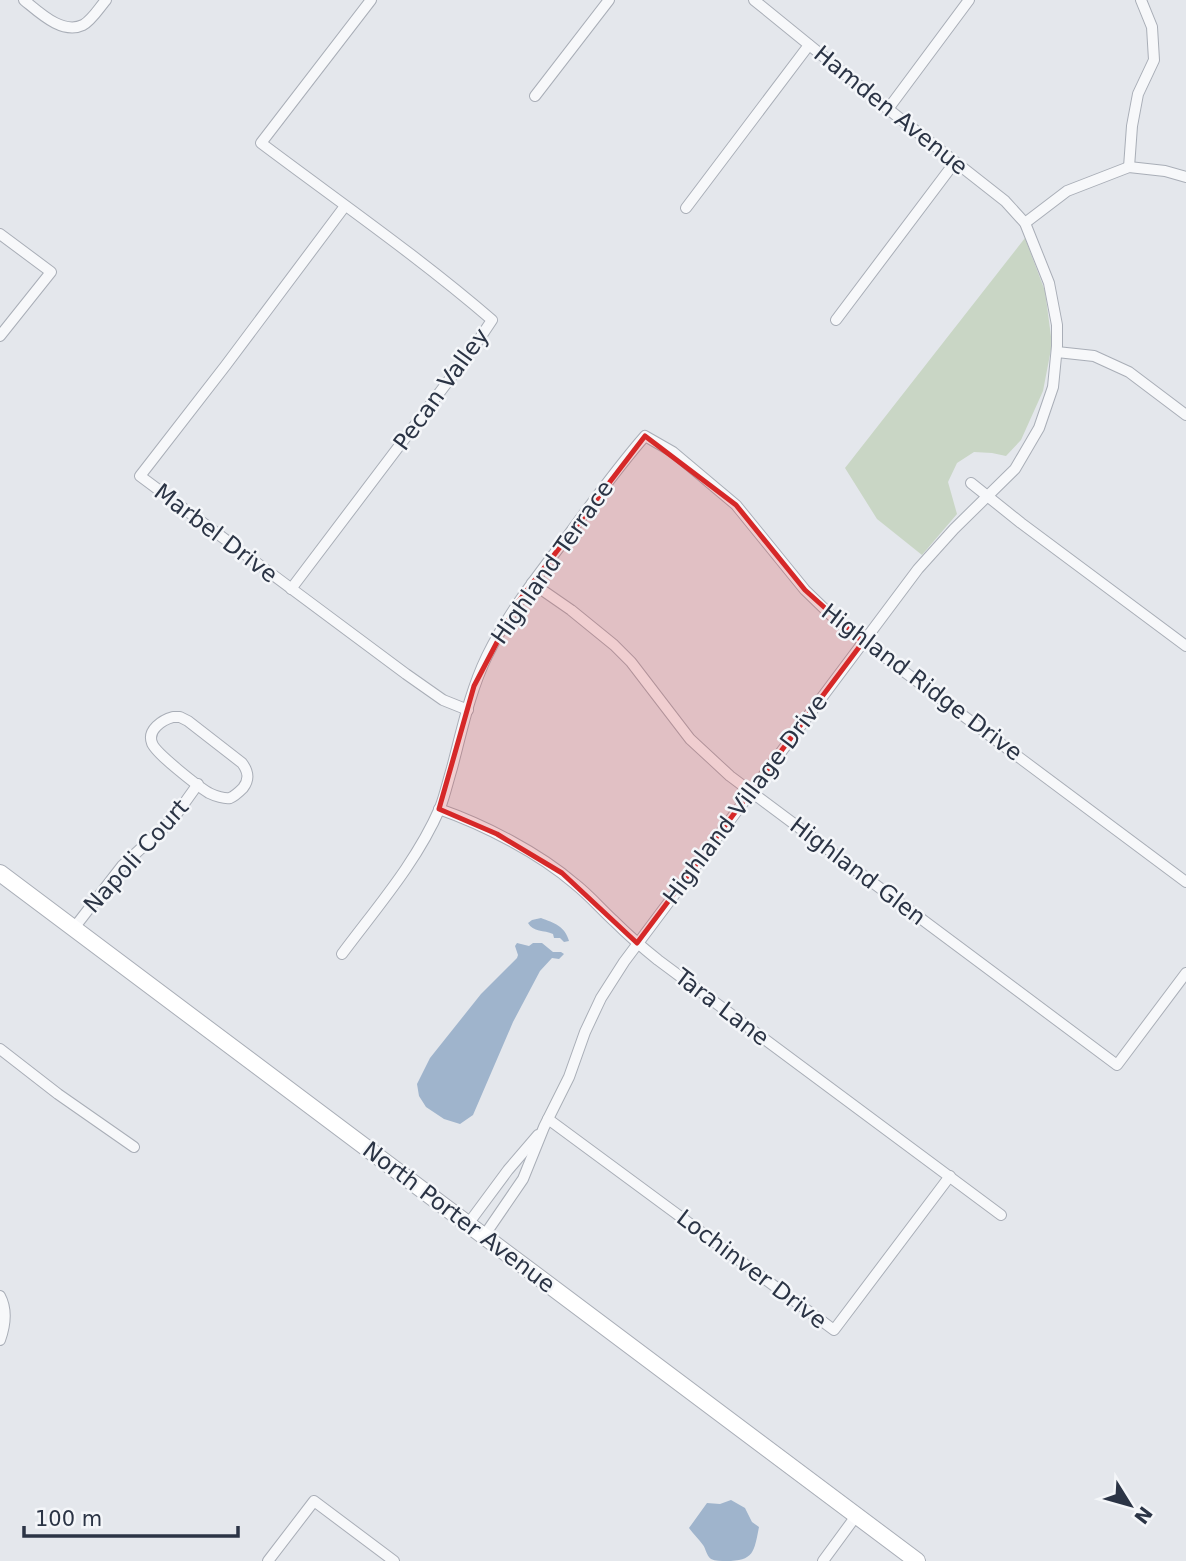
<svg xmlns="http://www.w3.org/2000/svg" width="1186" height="1561" font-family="'DejaVu Sans',sans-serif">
<rect width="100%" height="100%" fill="#e4e7ec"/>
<path fill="#c9d6c5" d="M1025,238l20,53 7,53 -9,47 -22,49 -15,16 -14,-3 -18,-1 -17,11 -9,19 9,32 -35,41 -45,-36 -32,-51z"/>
<g fill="#9fb4cc">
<path d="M541,918c13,5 24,8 28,23l-5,1 -4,-4h-6l-1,-4c-9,-4 -20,-2 -25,-11l4,-3z"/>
<path d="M517,943l12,3 4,-3h9l11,9h8l3,2 -5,5 -7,-1 -12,13 -27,51 -40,93 -13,9 -16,-5 -18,-12 -7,-11 -2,-12 13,-26 51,-64 36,-36 1,-3 -3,-9z"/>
<path d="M731,1500l14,8 7,14 7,5c-5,25 -5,34 -33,34 -5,0 -11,0 -15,-2 -5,-4 -5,-10 -8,-14 -4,-6 -10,-11 -14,-17l18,-25 13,1z"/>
</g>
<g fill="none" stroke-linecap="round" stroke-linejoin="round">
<defs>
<g id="minor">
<path d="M24,0c15,12 38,35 59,25 9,-5 16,-17 23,-25"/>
<path d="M535,96l74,-96"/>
<path d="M888,109l81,-109"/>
<path d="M1129,167l3,-41 6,-32 16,-34 -2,-33 -11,-27"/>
<path d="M345,206l-119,159 -86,111 266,198 37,26 25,10"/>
<path d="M686,208l123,-163"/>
<path d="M1025,223l42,-32 62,-24 36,4 21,6"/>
<path d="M0,234l51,38 -51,64"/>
<path d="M836,320l119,-158"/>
<path d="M1057,352l37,4 35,16 57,43"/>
<path d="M971,483l50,40 165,123"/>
<path d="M532,583l39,27 43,35 17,17 59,77 40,37 387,289 69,-92"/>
<path d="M291,589l183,-242 18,-27c-73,-63 -154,-119 -231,-177l110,-143"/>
<path d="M173,717h7l8,4 54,42c6,8 8,16 1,25 -3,3 -8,8 -13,10 -5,1 -15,-2 -21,-5 -10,-6 -54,-40 -57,-50 -5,-13 10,-23 21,-26z"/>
<path d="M439,809c46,16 100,44 136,75 14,11 26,25 39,37 14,14 29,27 44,39l343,255"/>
<path d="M74,928l48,-62 51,-47 25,-35"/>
<path d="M342,954c35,-47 74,-91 98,-146 5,-13 8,-27 12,-40 10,-38 18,-77 35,-112 21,-43 51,-81 80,-119 25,-34 50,-69 78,-101l28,16 63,53 69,85 34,33 347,259"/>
<path d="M0,1049l58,45 76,53"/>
<path d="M548,1119l286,211 116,-154"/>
<path d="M468,1224l40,-54 30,-35"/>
<path d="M484,1236l39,-57 21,-52 25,-50 16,-45 16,-34 23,-36 294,-393 36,-40 61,-60 24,-41 14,-41 4,-41v-21l-8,-42 -24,-60 -20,-22 -117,-92 -134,-109"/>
<path d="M0,1296c7,13 5,30 0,44"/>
<path d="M268,1561l46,-60 80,60"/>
<path d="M823,1561l33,-45"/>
</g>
<path id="secondary" d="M0,873l917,688"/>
</defs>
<use href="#minor" stroke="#a9aeb7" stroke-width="12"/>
<use href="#secondary" stroke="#a9aeb7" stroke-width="18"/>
<use href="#minor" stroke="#f7f8fa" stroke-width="10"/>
<use href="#secondary" stroke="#fff" stroke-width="16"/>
</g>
<path fill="#d62828" fill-opacity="0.2" stroke="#d62828" stroke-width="5" stroke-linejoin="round" d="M645,436l91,69 69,85 58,52 -226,301 -75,-70 -65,-39 -58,-25 35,-123 44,-84z"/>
<g text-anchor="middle" stroke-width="5" stroke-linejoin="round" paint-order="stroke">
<g font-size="23" fill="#2b3445" stroke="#f4f6f9">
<text transform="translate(891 110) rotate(39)" y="8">Hamden Avenue</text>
<text transform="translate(441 389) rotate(-54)" y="8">Pecan Valley</text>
<text transform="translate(216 533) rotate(37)" y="8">Marbel Drive</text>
<text transform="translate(552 562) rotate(-55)" y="8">Highland Terrace</text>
<text transform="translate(922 682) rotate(37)" y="8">Highland Ridge Drive</text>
<text transform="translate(745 799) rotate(-53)" y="8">Highland Village Drive</text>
<text transform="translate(136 856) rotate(-48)" y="8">Napoli Court</text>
<text transform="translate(858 871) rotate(37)" y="8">Highland Glen</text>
<text transform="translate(722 1007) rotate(37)" y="8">Tara Lane</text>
<text transform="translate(459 1217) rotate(37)" y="8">North Porter Avenue</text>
<text transform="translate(752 1269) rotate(37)" y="8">Lochinver Drive</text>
</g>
</g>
<g transform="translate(1130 1505) rotate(127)" stroke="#f4f6f9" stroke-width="5" paint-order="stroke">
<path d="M0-5L12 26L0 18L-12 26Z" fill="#2b3445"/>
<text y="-10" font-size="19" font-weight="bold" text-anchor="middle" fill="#2b3445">N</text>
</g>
<path d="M24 1526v10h214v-10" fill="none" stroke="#2b3445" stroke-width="3.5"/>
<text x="35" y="1526" font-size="21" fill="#2b3445" stroke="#f4f6f9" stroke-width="5" paint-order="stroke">100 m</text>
</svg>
